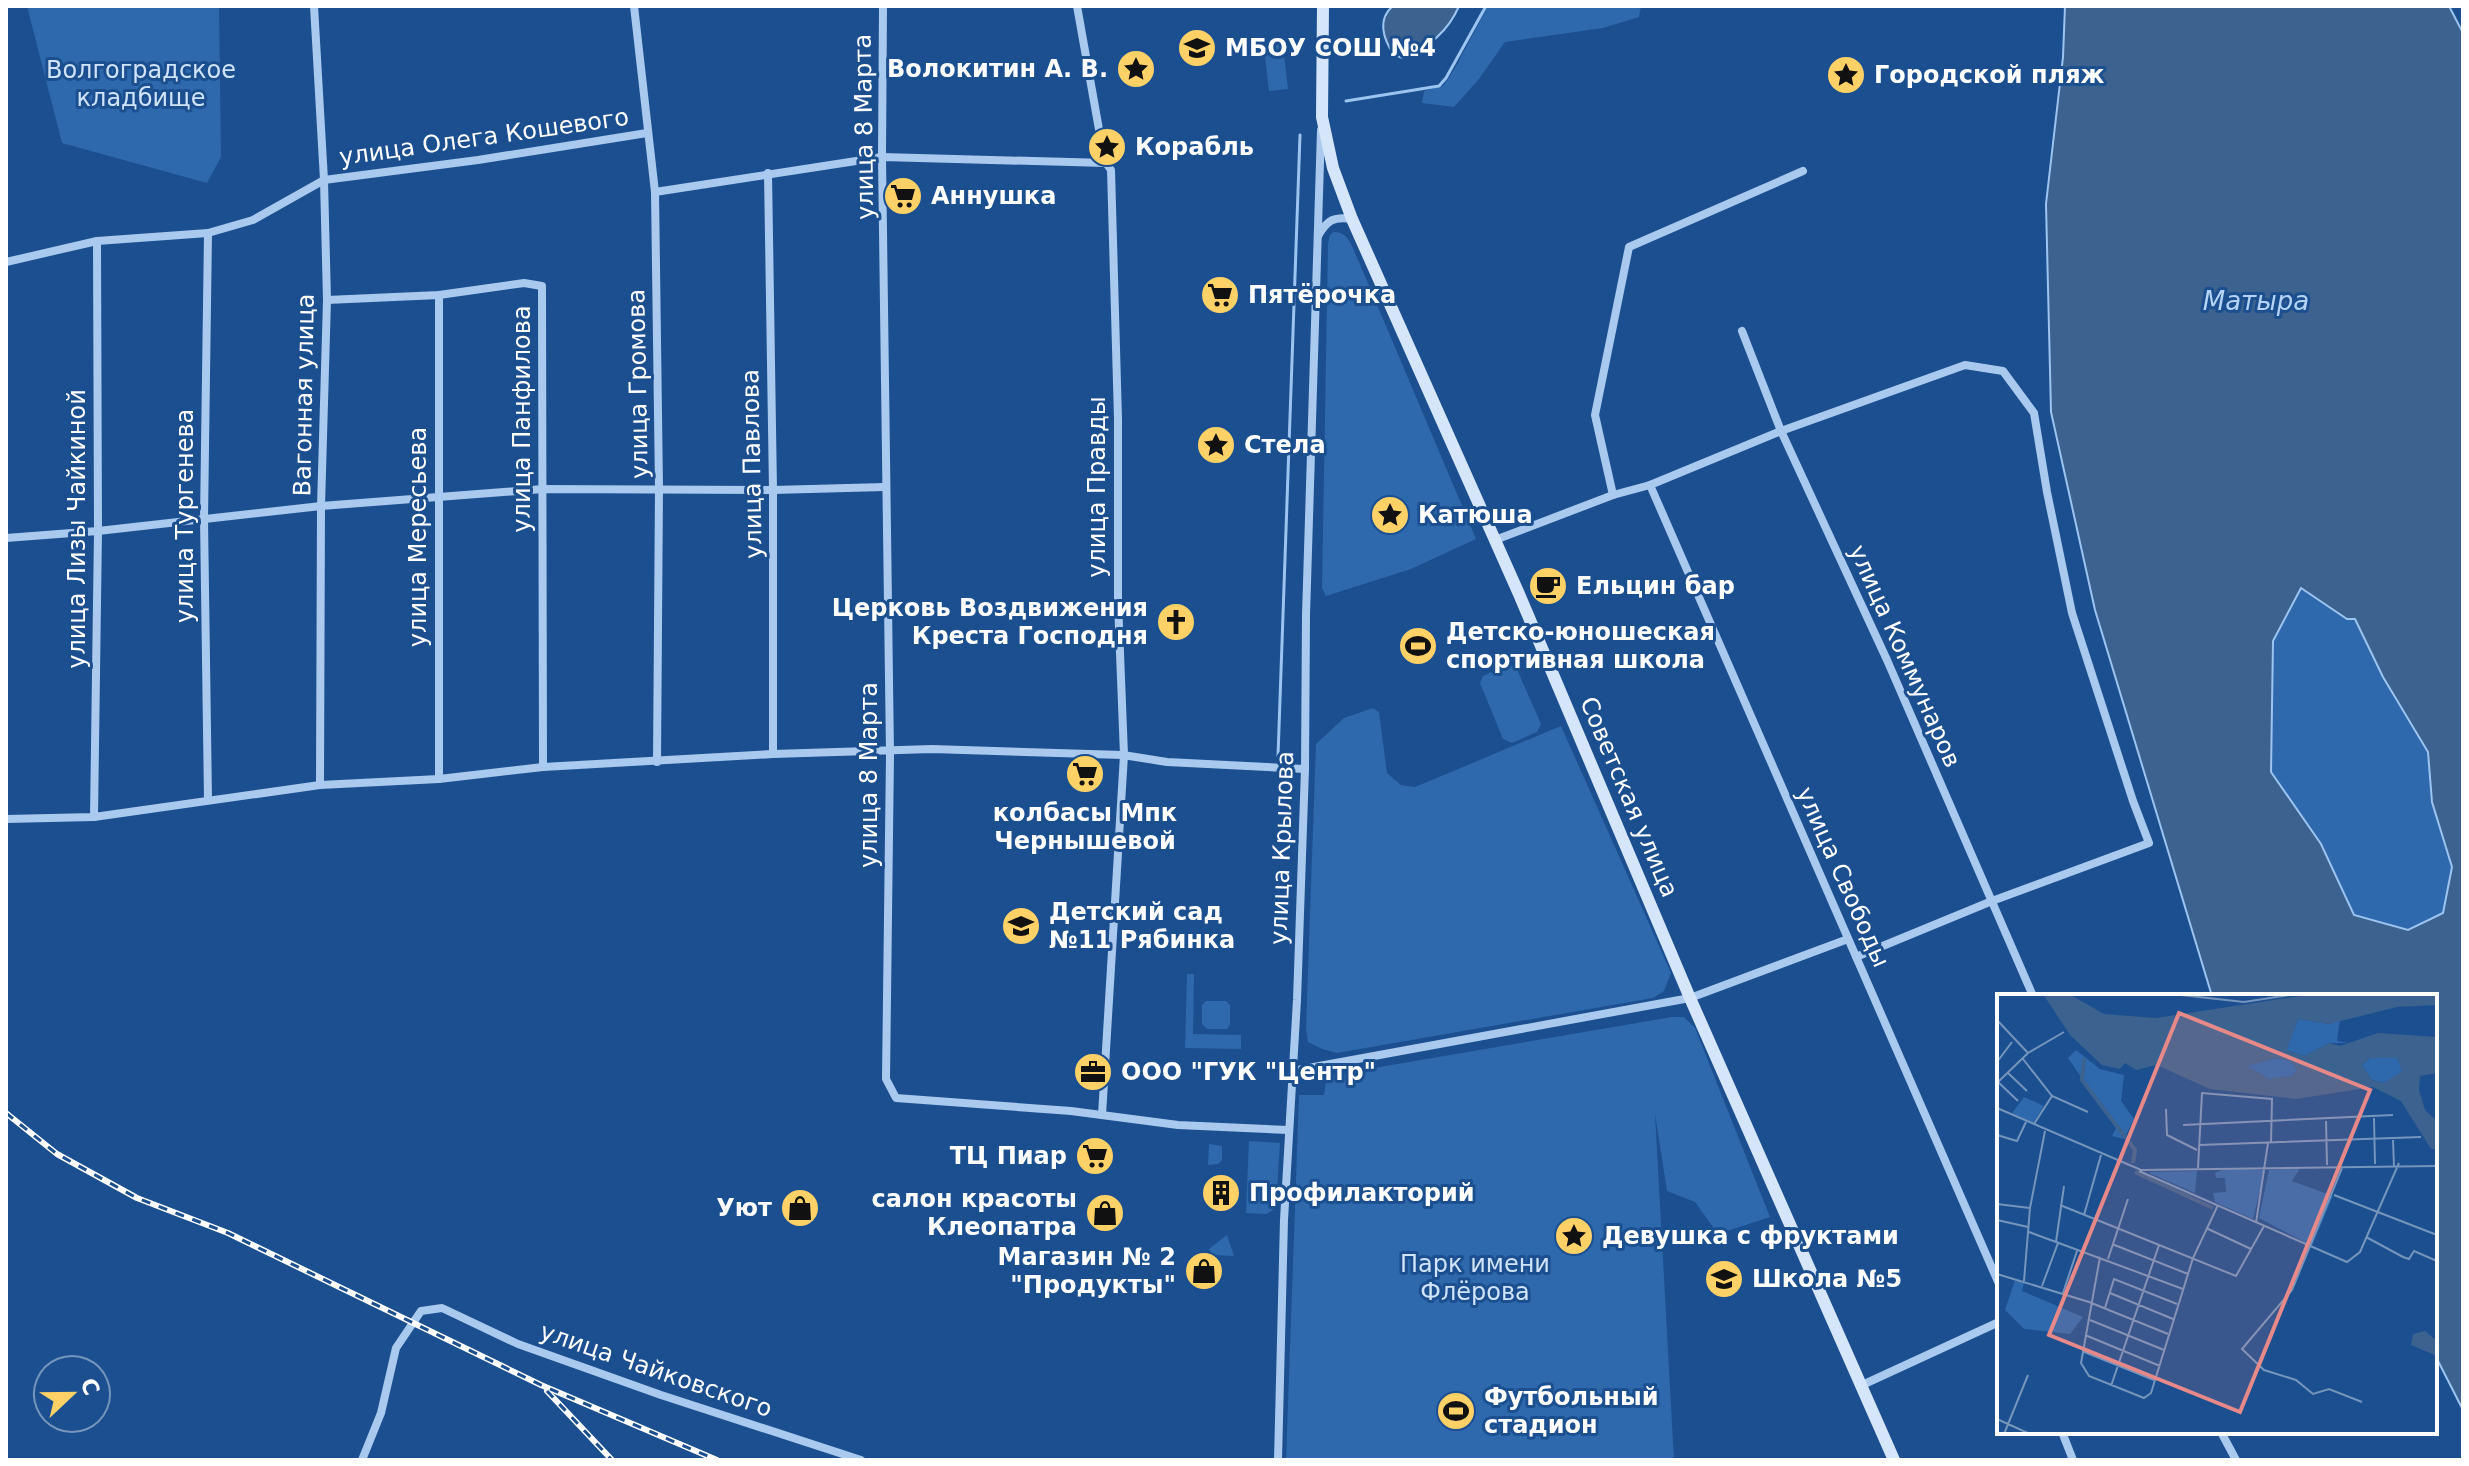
<svg xmlns="http://www.w3.org/2000/svg" width="2469" height="1466" font-family="'DejaVu Sans',sans-serif">
<rect width="100%" height="100%" fill="#1b4f8f"/>
<g fill="#2e69ad">
<path d="M27,6h192l2,151 -14,26 -145,-40z"/>
<path d="M1488,6h153l-2,11 -36,11 -98,14 -26,37 -25,28 -32,-4 2,-12 19,-5 11,-16z"/>
<path d="M1282,38l6,51 -19,2 -6,-51z"/>
<path d="M1334,232c16,0 19,18 25,30l117,277 -65,30 -85,27 -4,-8 6,-344 2,-9z"/>
<path d="M2301,587l46,32h8l28,58 45,75 4,50 20,65 -9,46 -35,17 -54,-15 -83,-143 2,-131z"/>
<path d="M1509,665l7,2 25,57 -4,8 -25,11 -9,-4 -23,-56 3,-7z"/>
<path d="M1373,708l6,4 8,61 14,12 14,2 146,-61 110,247 -7,18 -11,7 -316,55 -15,-4 -14,-7 -2,-14 10,-284 28,-26z"/>
<path d="M1187,974h7l-1,60 48,1v14l-56,-1z"/>
<path d="M1206,1001h20l4,4v20l-3,4h-20l-5,-5v-19z"/>
<path d="M1672,1017h12l11,11 75,189 -52,17 -23,-32 -28,-11 -12,-77 19,346h-388l13,-365h25l3,-19z"/>
<path d="M1249,1141l31,2 -4,65 -10,6 -20,-1z"/>
<path d="M1209,1144l13,2v14l-4,4 -10,1z"/>
<path d="M1227,1235l7,21 -22,-1 -3,-6z"/>
</g>
<g fill="#3c6290" stroke="#9cc4f0" stroke-width="2" fill-rule="evenodd">
<path d="M1393,6h66c-11,26 -31,42 -57,52l-8,-3c-11,-16 -17,-36 -1,-49z"/>
<path d="M2065,6h384l14,27v1377l-28,-55v-359h-223l-117,-386 -44,-198 -5,-208 17,-147zM2301,588l46,31h8l28,58 45,75 4,50 20,65 -9,46 -35,17 -54,-15 -33,-71 -50,-72 2,-131z"/>
</g>
<g fill="none" stroke-linecap="round" stroke-linejoin="round">
<g stroke="#9cc4f0" stroke-width="3">
<path d="M1346,101l93,-15 7,-8 40,-72"/>
<path d="M1278,756l22,-621"/>
</g>
<g stroke="#a9c9ee" stroke-width="8">
<path d="M314,6l10,174 3,120 -6,206 -1,279"/>
<path d="M634,6l21,186 4,296 -2,274"/>
<path d="M883,6l-1,151 8,597 -4,325 10,19 175,13 107,14 111,5"/>
<path d="M1077,6l23,129 6,28 5,7 7,249v183l6,153 -22,360"/>
<path d="M768,173l5,317v264"/>
<path d="M655,192l227,-35 224,6"/>
<path d="M1318,236c9,-16 16,-20 34,-17"/>
<path d="M6,262l91,-21 111,-8 45,-13 71,-40 154,-20 169,-27"/>
<path d="M327,300l112,-5 85,-12 18,3 1,481"/>
<path d="M1742,331l39,100 106,229 146,336"/>
<path d="M1650,485l349,799"/>
<path d="M1613,495l-18,-80 34,-168 174,-76"/>
<path d="M6,538l92,-7 223,-25 222,-17 230,1 112,-3"/>
<path d="M1495,540l118,-45 37,-10 131,-54 184,-66 38,6 31,42 13,79 25,121 61,188 16,42 -157,58 -136,56"/>
<path d="M439,779v-484"/>
<path d="M208,800l-4,-281 4,-286"/>
<path d="M94,817l4,-286 -1,-290"/>
<path d="M6,819l88,-2 226,-32 119,-6 104,-12 230,-13 159,-5 191,6 44,7 138,7"/>
<path d="M1292,1071l398,-73 158,-59"/>
<path d="M1860,1386l139,-64"/>
<path d="M2062,1432l11,28"/>
<path d="M2221,1432l15,28"/>
<path d="M362,1460l19,-47 15,-65 25,-37 21,-3 76,36 143,51 200,65"/>
<path d="M1278,1460l6,-240 13,-220 8,-231 1,-154 15,-485"/>
</g>
<path stroke="#d6e6fa" stroke-width="12" d="M1323,6l-1,111 11,51 19,51 167,375 171,404 204,462"/>
<defs>
<g id="rail">
<path d="M6,1113l51,41 80,44 91,35 313,152 176,75"/>
<path d="M547,1391l65,69"/>
</g>
</defs>
<use href="#rail" stroke="#fff" stroke-width="6"/>
<use href="#rail" stroke="#1b4f8f" stroke-width="3" stroke-dasharray="9" stroke-linecap="butt"/>
</g>
<defs>
<symbol id="school-disc" viewBox="-11 -11 22 22"><circle r="9.5" fill="#ffd166" stroke="#1b4f8f"/><path d="M0-5L7-2L0 1L-7-2ZM-4 1L0 2.5L4 1V4Q0 6-4 4Z" fill="#111"/></symbol>
<symbol id="sight-disc" viewBox="-11 -11 22 22"><circle r="9.5" fill="#ffd166" stroke="#1b4f8f"/><path d="M0-6L1.8-2.2L6-1.7L2.9 1.2L3.7 5.4L0 3.3L-3.7 5.4L-2.9 1.2L-6-1.7L-1.8-2.2Z" fill="#111"/></symbol>
<symbol id="supermarket-disc" viewBox="-11 -11 22 22"><circle r="9.5" fill="#ffd166" stroke="#1b4f8f"/><path d="M-6-5.5h2.5l.6 2H6L4.5 2H-2.5L-4.4-4H-6ZM-1.5 3.2a1.3 1.3 0 1 0 .1 0ZM3 3.2a1.3 1.3 0 1 0 .1 0Z" fill="#111"/></symbol>
<symbol id="cafe-disc" viewBox="-11 -11 22 22"><circle r="9.5" fill="#ffd166" stroke="#1b4f8f"/><path d="M-5.5-4.5H6V0H3Q3 3.5 0 3.5H-2.5Q-5.5 3.5-5.5 0ZM3-3.2v2h1.7v-2ZM-6 4.5H4V6H-6Z" fill="#111"/></symbol>
<symbol id="church-disc" viewBox="-11 -11 22 22"><circle r="9.5" fill="#ffd166" stroke="#1b4f8f"/><path d="M-1.2-6h2.4v3.5h3.3v2.4h-3.3V6h-2.4V-.1h-3.3v-2.4h3.3Z" fill="#111"/></symbol>
<symbol id="stadium-disc" viewBox="-11 -11 22 22"><circle r="9.5" fill="#ffd166" stroke="#1b4f8f"/><path d="M0-5a6.5 5 0 1 0 0 10a6.5 5 0 1 0 0-10ZM-3.5-1.8h7v3.6h-7Z" fill="#111"/></symbol>
<symbol id="office-disc" viewBox="-11 -11 22 22"><circle r="9.5" fill="#ffd166" stroke="#1b4f8f"/><path d="M-6-3h4V-5.5h4V-3h4V5H-6ZM-1-4.5V-3h2v-1.5ZM-6 0V1H6V0Z" fill="#111"/></symbol>
<symbol id="building-disc" viewBox="-11 -11 22 22"><circle r="9.5" fill="#ffd166" stroke="#1b4f8f"/><path d="M-4-6H4V6H1V3H-1V6H-4ZM-2.5-4.3h1.7v1.8h-1.7ZM.8-4.3h1.7v1.8H.8ZM-2.5-1h1.7V.8h-1.7ZM.8-1h1.7V.8H.8Z" fill="#111"/></symbol>
<symbol id="shop-disc" viewBox="-11 -11 22 22"><circle r="9.5" fill="#ffd166" stroke="#1b4f8f"/><path d="M-5-2.5h2.3a2.7 3.5 0 0 1 5.4 0H5L5.5 6h-11ZM-1.5-2.5h3a1.5 2.3 0 0 0-3 0Z" fill="#111"/></symbol>
</defs>
<g fill-rule="evenodd">
<use href="#school-disc" x="1175" y="26" width="44" height="44"/>
<use href="#sight-disc" x="1114" y="47" width="44" height="44"/>
<use href="#sight-disc" x="1824" y="53" width="44" height="44"/>
<use href="#sight-disc" x="1085" y="125" width="44" height="44"/>
<use href="#supermarket-disc" x="881" y="174" width="44" height="44"/>
<use href="#supermarket-disc" x="1198" y="273" width="44" height="44"/>
<use href="#sight-disc" x="1194" y="423" width="44" height="44"/>
<use href="#sight-disc" x="1368" y="493" width="44" height="44"/>
<use href="#cafe-disc" x="1526" y="564" width="44" height="44"/>
<use href="#church-disc" x="1154" y="600" width="44" height="44"/>
<use href="#stadium-disc" x="1396" y="624" width="44" height="44"/>
<use href="#supermarket-disc" x="1063" y="752" width="44" height="44"/>
<use href="#school-disc" x="999" y="904" width="44" height="44"/>
<use href="#office-disc" x="1071" y="1050" width="44" height="44"/>
<use href="#supermarket-disc" x="1073" y="1134" width="44" height="44"/>
<use href="#building-disc" x="1199" y="1171" width="44" height="44"/>
<use href="#shop-disc" x="778" y="1186" width="44" height="44"/>
<use href="#shop-disc" x="1083" y="1191" width="44" height="44"/>
<use href="#sight-disc" x="1552" y="1214" width="44" height="44"/>
<use href="#shop-disc" x="1182" y="1249" width="44" height="44"/>
<use href="#school-disc" x="1702" y="1257" width="44" height="44"/>
<use href="#stadium-disc" x="1434" y="1389" width="44" height="44"/>
</g>
<g text-anchor="middle" stroke-width="6" stroke-linejoin="round" paint-order="stroke">
<g font-size="24" font-weight="bold" fill="#fff" stroke="#1b4f8f" text-anchor="start">
<text x="1225" y="56">МБОУ СОШ №4</text>
<text x="1108" y="77" text-anchor="end">Волокитин А. В.</text>
<text x="1874" y="83">Городской пляж</text>
<text x="1135" y="155">Корабль</text>
<text x="931" y="204">Аннушка</text>
<text x="1248" y="303">Пятёрочка</text>
<text x="1244" y="453">Стела</text>
<text x="1418" y="523">Катюша</text>
<text x="1576" y="594">Ельцин бар</text>
<text x="1148" y="616" text-anchor="end">Церковь Воздвижения<tspan x="1148" dy="28">Креста Господня</tspan></text>
<text x="1446" y="640">Детско-юношеская<tspan x="1446" dy="28">спортивная школа</tspan></text>
<text x="1085" y="821" text-anchor="middle">колбасы Мпк<tspan x="1085" dy="28">Чернышевой</tspan></text>
<text x="1049" y="920">Детский сад<tspan x="1049" dy="28">№11 Рябинка</tspan></text>
<text x="1121" y="1080">ООО "ГУК "Центр"</text>
<text x="1067" y="1164" text-anchor="end">ТЦ Пиар</text>
<text x="1249" y="1201">Профилакторий</text>
<text x="1077" y="1207" text-anchor="end">салон красоты<tspan x="1077" dy="28">Клеопатра</tspan></text>
<text x="772" y="1216" text-anchor="end">Уют</text>
<text x="1602" y="1244">Девушка с фруктами</text>
<text x="1176" y="1265" text-anchor="end">Магазин № 2<tspan x="1176" dy="28">"Продукты"</tspan></text>
<text x="1752" y="1287">Школа №5</text>
<text x="1484" y="1405">Футбольный<tspan x="1484" dy="28">стадион</tspan></text>
</g>
<g font-size="24" fill="#cfe3fa" stroke="#1b4f8f">
<text x="141" y="78">Волгоградское<tspan x="141" dy="28">кладбище</tspan></text>
<text x="1475" y="1272">Парк имени<tspan x="1475" dy="28">Флёрова</tspan></text>
</g>
<g font-size="24" fill="#fff" stroke="#1b4f8f">
<text transform="translate(864 127) rotate(-91)" y="8">улица 8 Марта</text>
<text transform="translate(484 137) rotate(-8)" y="8">улица Олега Кошевого</text>
<text transform="translate(638 384) rotate(-91)" y="8">улица Громова</text>
<text transform="translate(304 395) rotate(-89)" y="8">Вагонная улица</text>
<text transform="translate(522 419) rotate(-90)" y="8">улица Панфилова</text>
<text transform="translate(752 464) rotate(-91)" y="8">улица Павлова</text>
<text transform="translate(1097 487) rotate(-90)" y="8">улица Правды</text>
<text transform="translate(185 516) rotate(-90)" y="8">улица Тургенева</text>
<text transform="translate(77 529) rotate(-90)" y="8">улица Лизы Чайкиной</text>
<text transform="translate(418 537) rotate(-90)" y="8">улица Мересьева</text>
<text transform="translate(1905 656) rotate(66)" y="8">улица Коммунаров</text>
<text transform="translate(869 775) rotate(-90)" y="8">улица 8 Марта</text>
<text transform="translate(1629 797) rotate(67)" y="8">Советская улица</text>
<text transform="translate(1282 848) rotate(-88)" y="8">улица Крылова</text>
<text transform="translate(1843 877) rotate(66)" y="8">улица Свободы</text>
<text transform="translate(656 1370) rotate(19)" y="8">улица Чайковского</text>
</g>
<g font-size="26" font-style="italic" fill="#b5d3f5" stroke="#1b4f8f">
<text x="2256" y="310">Матыра</text>
</g>
</g>
<g transform="translate(1997 994)">
<rect width="440" height="440" fill="#1b4f8f"/>
<path d="M301,25l31,5 11,-5 -3,22 12,2h-19l-26,13 -18,-6zM79,56l24,19 24,6 -3,26 13,18 -10,20 -12,-3 4,-8 -48,-70zM278,64l16,3 6,9 -5,6 -23,3 -23,-13zM373,64h27l6,14 -19,11 -12,-3 -10,-15zM27,103l20,9 -11,17 -21,-10zM303,174l-8,13 41,15 -21,50 -53,-28 10,-48zM228,175l40,1 -12,49 -38,-17 -2,-9 13,-1 -1,-14h-9l-1,-5zM200,177l-2,22 -46,-20 1,-1zM18,286l9,3 -2,8 61,26 -13,17 -46,-5 -19,-19z" fill="#2e69ad"/>
<path d="M46,0h26l35,20 52,4 157,-24h124v11l-40,2 -68,17 -31,-5 -11,31 17,6 26,-13 10,3 38,-13 59,4v36l-17,3 -1,14 6,20 12,11v29l-6,-1 -30,-48 -28,-14 -77,12 -86,-10 -53,-24 -21,5 -11,-7 -5,6 -18,-4 -32,-30zM278,64l16,3 6,9 -5,6 -23,3 -22,-13zM373,64h27l5,13 -18,12 -12,-3 -10,-15zM428,337l12,10v15l-26,-11 2,-11z" fill="#3c6290" fill-rule="evenodd"/>
<path fill="none" stroke="#3c6290" stroke-width="4" d="M87,64l-2,22 53,70 -2,13M138,178l78,36"/>
<path fill="none" stroke="#7695bc" stroke-width="2" d="M175,0l72,8 52,-8M0,26l31,33M26,65l29,37 36,16M0,68l15,-20M11,79l19,18M0,87l21,20M0,89l31,-30 36,-21M0,114l144,62 296,-4M169,115l1,26 30,15M377,124l1,46M329,127l1,44M37,130l18,-28M186,131l210,-10M0,141l20,6 9,-19M396,146l1,27M202,151l222,-8M201,174l4,-75 70,6 -1,44M345,174l-50,122 -50,59 22,21 32,10 17,14 16,-5 33,13M142,177l208,91 13,-10 39,-89M337,201l103,40M0,210l33,4M63,211l176,71 28,-50M87,221l17,-60M0,226l31,7M259,229l12,-80M209,234l45,21M32,238l154,57M369,243l37,20 6,2 5,-8 23,10M59,248l8,-56M115,250l76,30M103,263l-19,106 8,13 55,22 7,-5 42,-135 25,-53M111,265l20,-60M0,280l92,28 79,32M27,287l6,-73 15,-77M45,292l16,-43M66,299l14,-42M113,299l63,26M108,314l9,-29 63,25M93,326l74,30M88,341l75,31M85,357l72,29M114,392l48,-141M0,425l33,15M7,440l24,-59"/>
<path fill="#e88989" fill-opacity="0.15" stroke="#e88989" stroke-width="4" d="M182,19l191,77 -130,322 -191,-77z"/>
<rect width="440" height="440" fill="none" stroke="#fff" stroke-width="4"/>
</g>
<rect width="2469" height="1466" fill="none" stroke="#ffffff" stroke-width="16"/>
<g transform="translate(72 1394) rotate(68)"><circle r="38" fill="#1b4f8f" stroke="#7695bc" stroke-width="2"/>
<path d="M0-6L14 30L0 20L-14 30Z" fill="#ffd166"/>
<text y="-12" font-size="22" font-weight="bold" text-anchor="middle" fill="#ffffff">С</text>
</g>
</svg>
